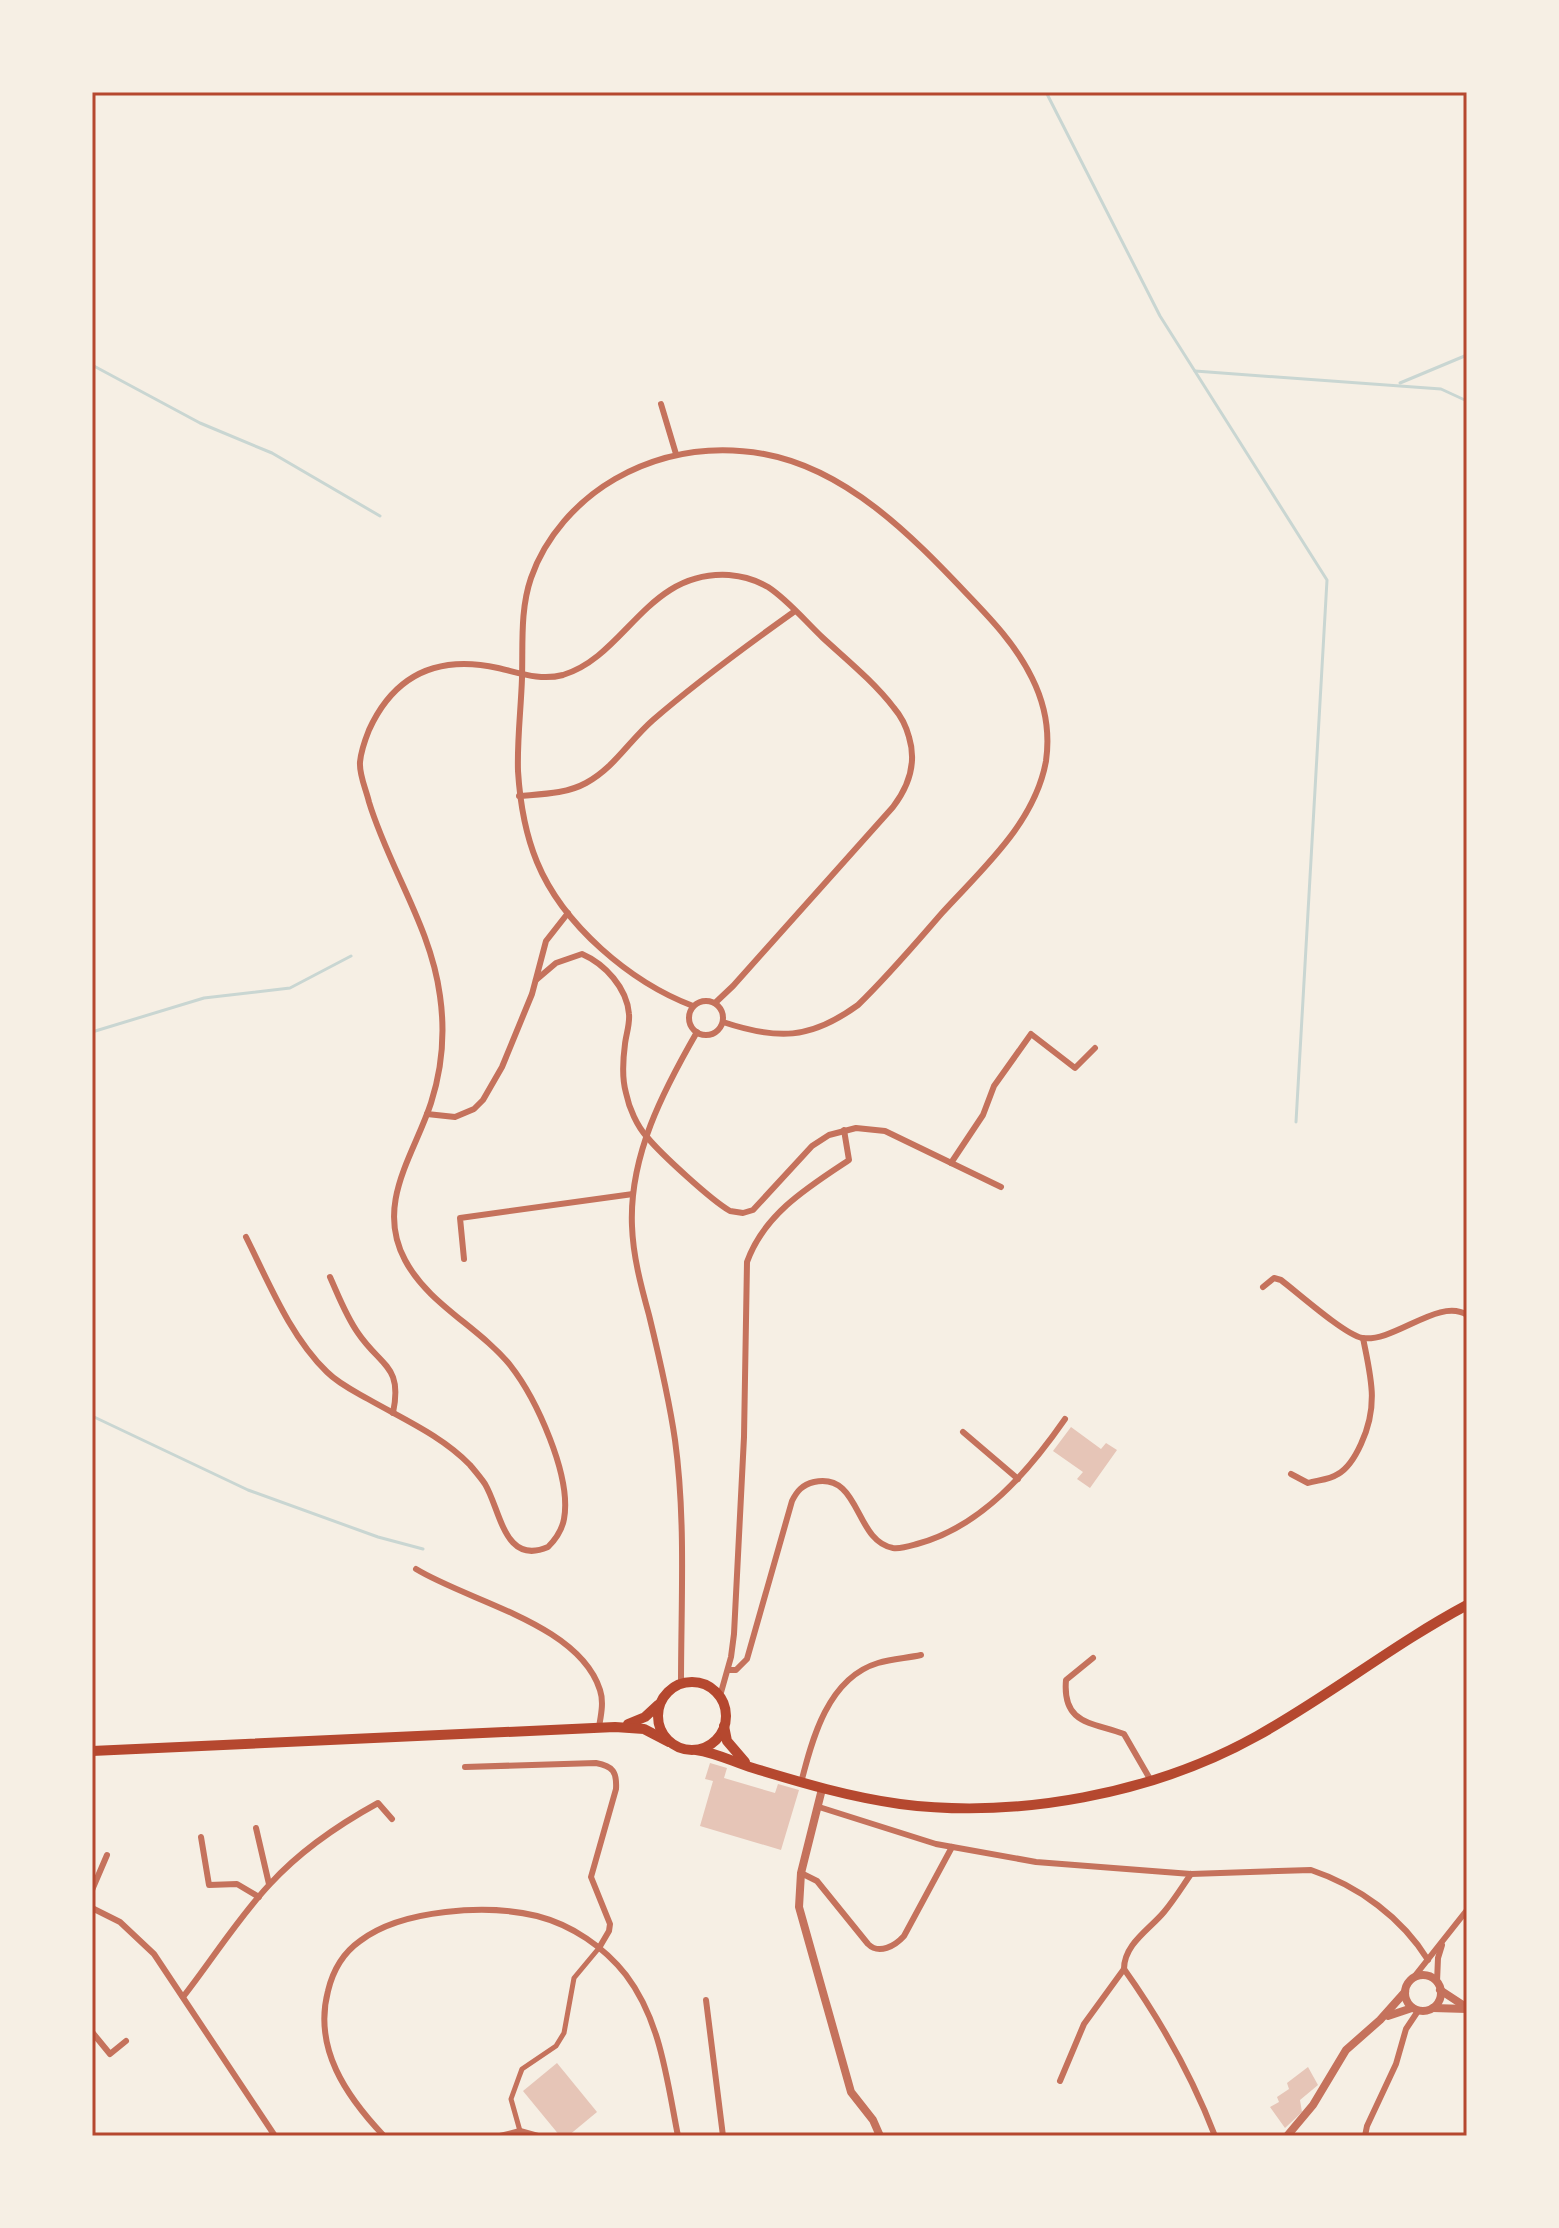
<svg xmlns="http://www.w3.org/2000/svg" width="1559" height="2228" font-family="Overpass,sans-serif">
<rect width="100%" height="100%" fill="#f6efe4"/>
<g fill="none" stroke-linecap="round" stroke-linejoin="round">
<g stroke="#c9d6d2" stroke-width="3">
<path d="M1046,92l114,224 167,264 -31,542"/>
<path d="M92,365l108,58 72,30 108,63"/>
<path d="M1195,371l246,18 26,12"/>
<path d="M1400,383l67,-28"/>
<path d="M92,1032l112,-34 86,-10 61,-32"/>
<path d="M92,1416l156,74 130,47 45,12"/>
</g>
</g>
<g fill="#e6c5b7">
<path d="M1071,1427l30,22 5,-6 11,7 -27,38 -13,-9 6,-7 -30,-21z"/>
<path d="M710,1763l17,5 -3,10 51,15 3,-9 21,6 -18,60 -81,-24 13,-45 -8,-2z"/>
<path d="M557,2063l40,49 -29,24h-8l-37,-45z"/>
<path d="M1308,2067l10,18 -18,15 2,12 -17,16 -15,-21 9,-5 -2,-5 12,-8 -2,-6z"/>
</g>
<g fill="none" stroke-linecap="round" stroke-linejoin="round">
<path stroke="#c5725c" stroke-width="5" d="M520,2131l-9,-32 8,-22 3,-8 34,-23 8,-13 10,-55 25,-30"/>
<g stroke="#c5725c" stroke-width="6">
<path d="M661,404l15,50"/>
<path d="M519,796c23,-2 47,-2 67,-13 28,-15 43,-42 67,-63 45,-39 93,-74 142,-109"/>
<path d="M536,980l20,-17 26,-9c23,10 45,34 47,60 1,10 -3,21 -4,30 -2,15 -3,35 1,49 3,15 11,33 21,44 14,17 64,63 83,74l13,2 10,-3 59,-64 17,-11 27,-7 29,3 116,56"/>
<circle cx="706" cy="1018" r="17"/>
<path d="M693,1006c-63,-24 -130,-81 -156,-144 -12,-29 -17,-59 -19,-91 -1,-31 3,-62 4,-93 1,-34 -2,-68 9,-100 14,-41 46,-77 84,-99 46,-26 97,-34 149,-25 82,15 147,81 202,139 25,26 50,52 66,85 13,26 18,55 14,83 -11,62 -64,108 -104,152 -27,31 -54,63 -84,92 -48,35 -81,35 -135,17"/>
<path d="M427,1114l28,3 19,-8 9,-9 19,-33 30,-73 14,-53 22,-28"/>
<path d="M951,1163l32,-48 11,-29 37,-52 44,34 20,-20"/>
<path d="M246,1237c23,46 44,99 81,135 12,12 27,19 41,27 35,20 74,37 102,66 5,6 11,13 15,19 16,27 19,82 63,63 8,-8 14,-17 16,-28 8,-43 -28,-121 -54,-154 -31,-38 -82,-61 -105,-105 -30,-56 9,-105 26,-157 11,-34 14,-72 9,-107 -9,-69 -51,-128 -71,-194 -3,-13 -10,-27 -9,-40 1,-11 5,-22 9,-32 26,-57 70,-75 129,-62 22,5 42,13 65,7 63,-19 84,-105 166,-100 13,1 27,5 39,12 20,13 37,34 55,51 24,22 51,44 71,70 7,8 12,18 15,29 8,26 0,49 -16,70l-160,179 -18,17"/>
<path d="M464,1259l-4,-41 173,-24"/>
<path d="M330,1277c9,20 16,39 28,56 23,34 45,32 35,80"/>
<path d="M1263,1287l11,-9 7,2c17,13 63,54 81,58 32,5 77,-41 105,-23"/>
<path d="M963,1432l55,47"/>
<path d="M1291,1474l17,9c10,-3 21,-3 30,-9 11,-6 18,-19 23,-30 18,-39 10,-66 2,-106"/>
<path d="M416,1569c54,33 163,55 184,121 4,12 1,25 -1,37"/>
<path d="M1093,1658l-27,22c-4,46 28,42 58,54l26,45"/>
<path d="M728,1670h8l11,-11 45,-158c5,-10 10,-16 22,-19 47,-10 40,59 79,66 8,1 17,-2 24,-4 64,-17 112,-73 148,-125"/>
<path d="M681,1683c0,-80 5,-163 -6,-243 -6,-42 -16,-84 -26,-125 -8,-29 -16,-59 -17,-89 -3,-70 31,-135 65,-194"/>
<path d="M720,1696l11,-39 3,-23 10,-197 3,-175c17,-48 61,-75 102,-102l-5,-30"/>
<path d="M465,1767l131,-4c17,3 21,9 20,26l-25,88 19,47 -1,7 -10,17"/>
<path d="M801,1783c11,-44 27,-105 77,-120 14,-4 29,-5 43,-8"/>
<path d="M819,1807l117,37 100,18 155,12 120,-4c48,16 91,48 117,90"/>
<path d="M256,1828l13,56"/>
<path d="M201,1837l8,48 28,-1 22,13"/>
<path d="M801,1873l16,8 51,63c11,11 27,2 36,-8l48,-89"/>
<path d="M1191,1874c-9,13 -17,26 -27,38 -14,17 -40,32 -40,57 37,52 68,107 91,167"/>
<path d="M92,1890l15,-35"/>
<path d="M92,1908l28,14 34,32 121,182"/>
<path d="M1414,1977l53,-67"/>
<path d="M1437,1982l1,-24 4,-13"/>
<path d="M183,1997c29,-37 55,-79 87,-113 31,-34 68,-59 108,-81l14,16"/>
<path d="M706,2000l17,136"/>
<path d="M92,2032l18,22 16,-13"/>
<path d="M1060,2081l24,-57 40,-55"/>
<path d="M384,2136c-38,-40 -71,-88 -56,-145 5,-21 15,-38 32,-50 42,-32 127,-37 177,-25 35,9 67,31 89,59 35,46 41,106 52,161"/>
<path d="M500,2136l20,-5 18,5"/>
<path d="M1365,2136l2,-10 29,-62 10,-35 12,-18"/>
</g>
<g stroke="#c5725c" stroke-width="8">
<path d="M822,1789l-21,84 -2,34 52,185 22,28 7,16"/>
<circle cx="1423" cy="1993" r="18"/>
<path d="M1440,1990l26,17"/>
<path d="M1433,2008l34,1"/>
<path d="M1388,2016l24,-8"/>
<path d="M1287,2136l26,-31 33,-55 34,-30 25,-28"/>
</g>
<g stroke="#b5482f" stroke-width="10">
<circle cx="692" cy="1716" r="34"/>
<path d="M628,1724l17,-7 13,-12"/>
<path d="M724,1726l3,15 18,21"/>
<path d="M696,1750c21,3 37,12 57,18 49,15 97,29 147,36 117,15 253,-10 357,-68 72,-40 137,-92 210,-131"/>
<path d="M92,1751l523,-24 29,2 25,13"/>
</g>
</g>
<rect width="1559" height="2228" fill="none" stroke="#f6efe4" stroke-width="188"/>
<rect x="94" y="94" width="1371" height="2040" fill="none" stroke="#b5482f" stroke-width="3"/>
</svg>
